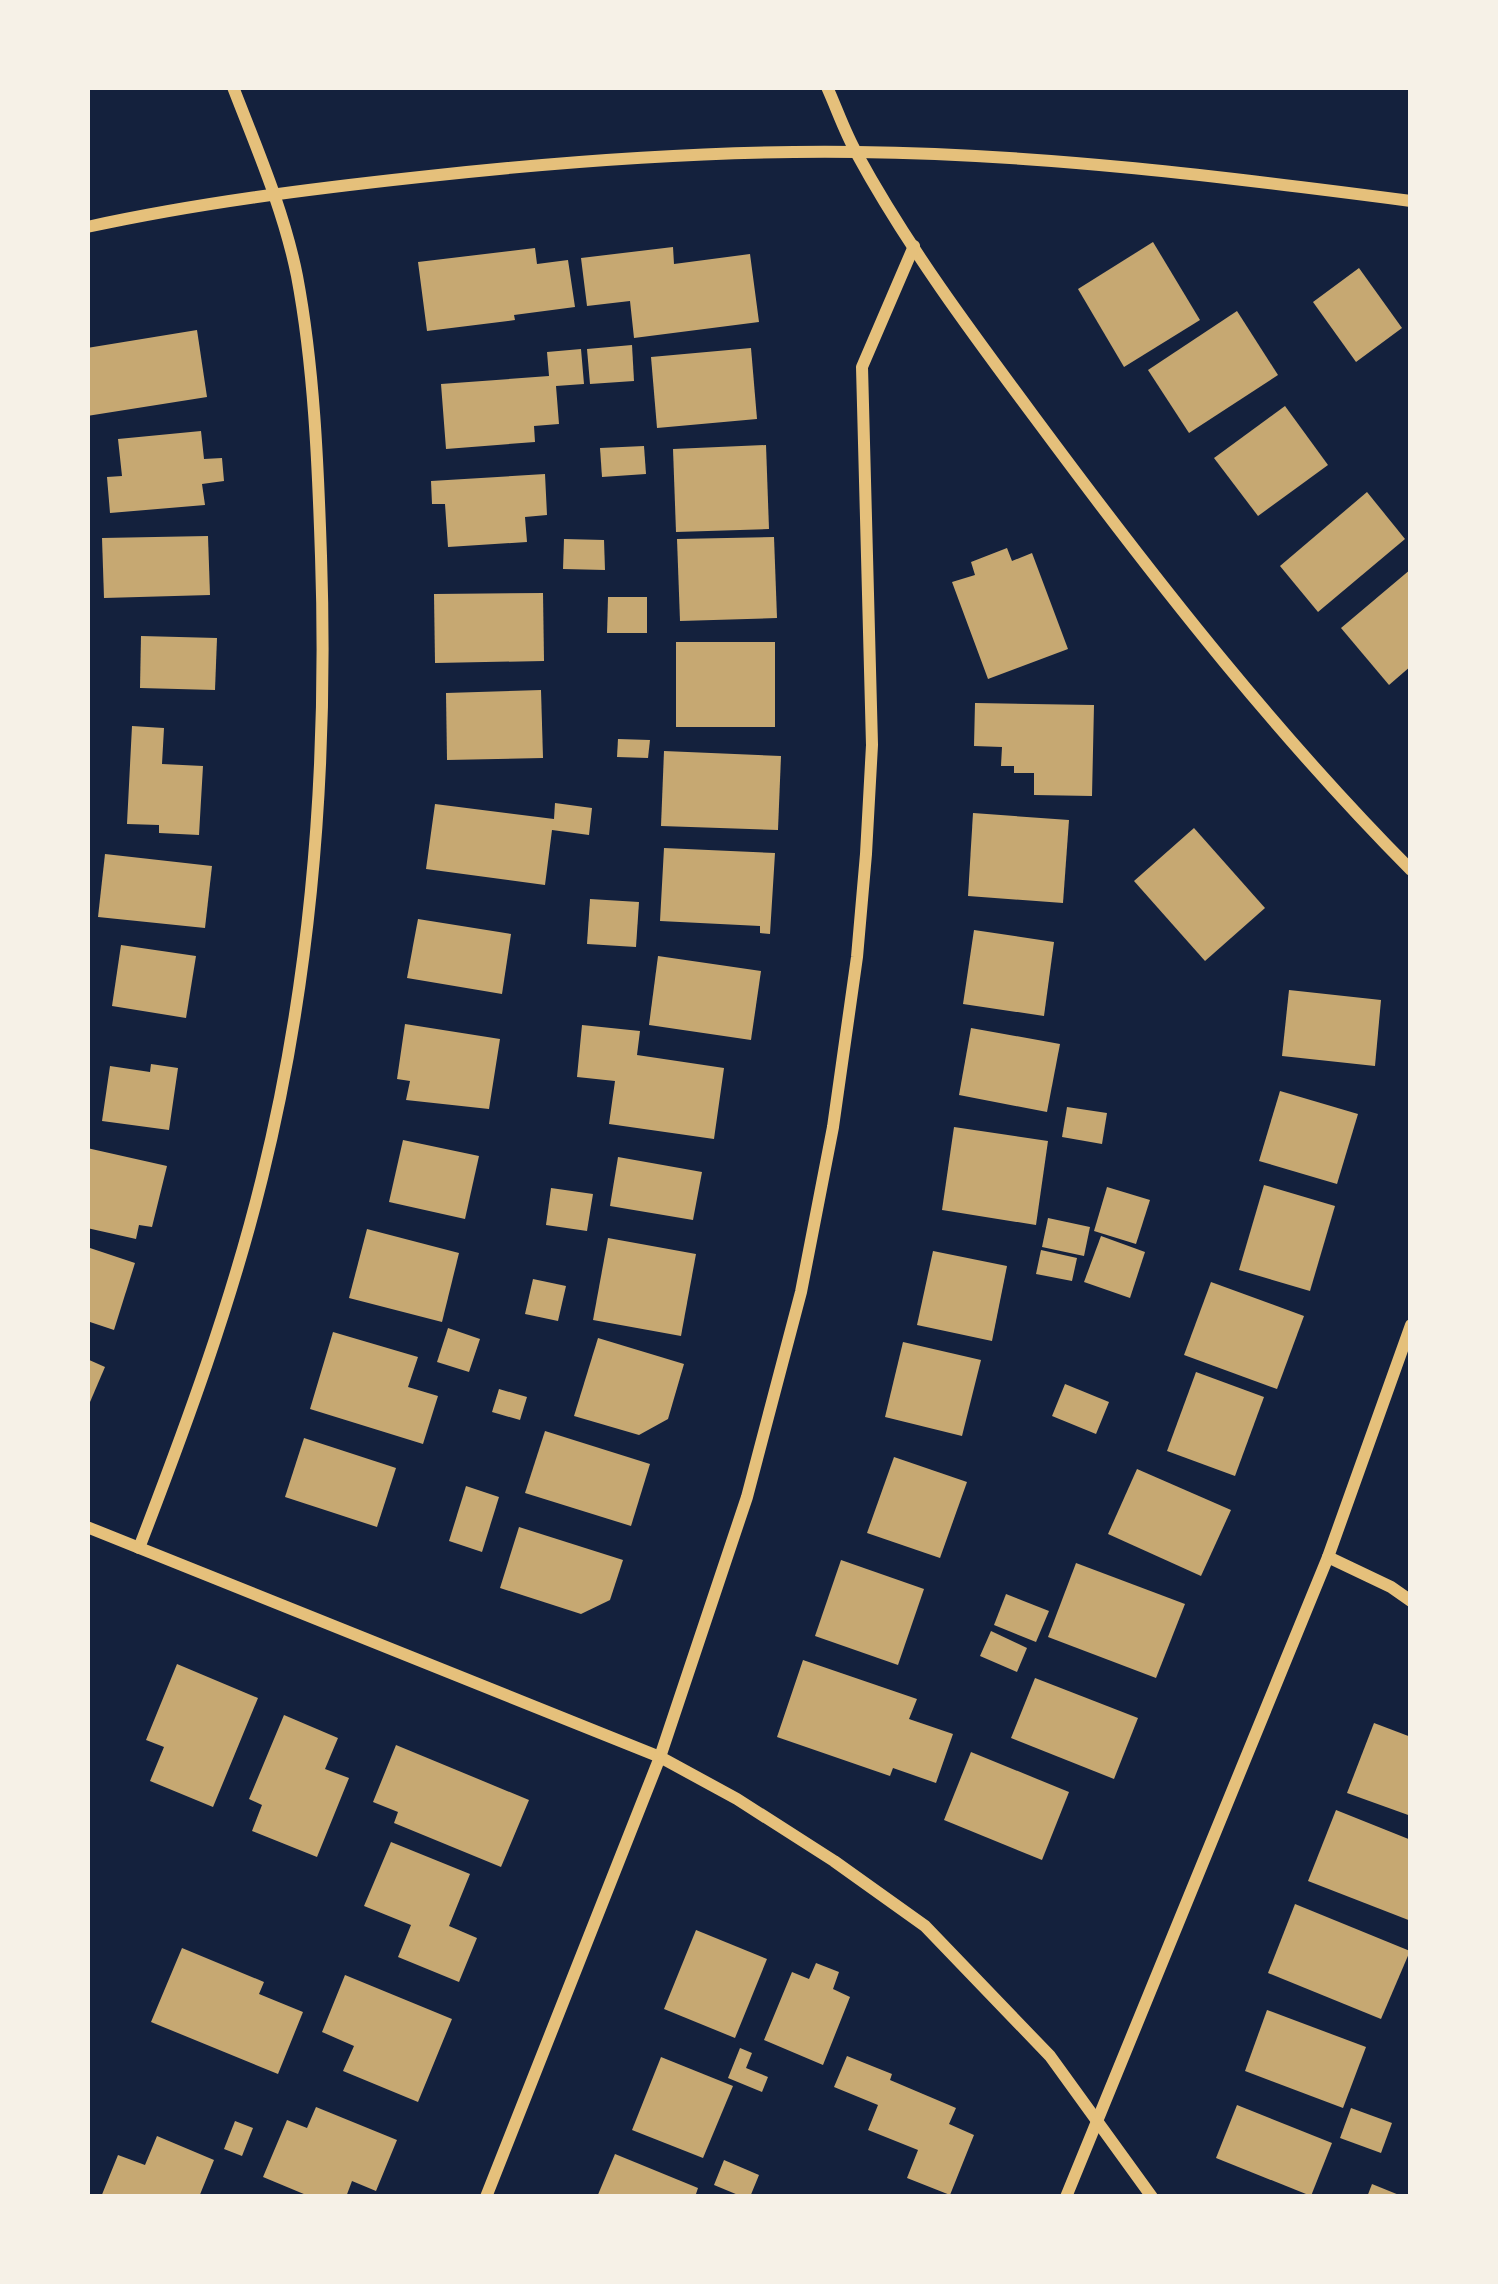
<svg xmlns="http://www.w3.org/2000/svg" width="1498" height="2284" font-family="'Fira Sans',sans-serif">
<rect width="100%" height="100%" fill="#14213d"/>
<g fill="#c6a872">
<path d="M1153,242l47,78 -76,47 -46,-78z"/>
<path d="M673,247l1,17 76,-10 9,68 -125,16 -4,-37 -43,5 -6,-48z"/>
<path d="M535,248l2,16 31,-4 7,47 -61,8 1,5 -88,11 -9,-69z"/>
<path d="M1359,268l43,60 -46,34 -43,-60z"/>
<path d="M1237,311l41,64 -89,58 -41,-63z"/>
<path d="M197,330l10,67 -120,19v-68z"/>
<path d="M632,345l2,36 -44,3 -3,-35z"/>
<path d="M751,348l6,71 -100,9 -6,-71z"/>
<path d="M581,349l3,35 -28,2 3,38 -25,2 1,16 -89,7 -5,-65 108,-8 -2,-24z"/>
<path d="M1285,406l43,59 -70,51 -44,-58z"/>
<path d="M201,431l3,28 18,-1 2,23 -22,3 3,21 -95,8 -3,-36 15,-1 -4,-37z"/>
<path d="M766,445l3,84 -93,3 -3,-83z"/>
<path d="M644,446l2,28 -44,3 -2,-29z"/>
<path d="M545,474l2,41 -22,2 2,25 -79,5 -3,-43h-13l-1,-23z"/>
<path d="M1367,492l38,47 -87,73 -38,-46z"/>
<path d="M208,536l2,59 -106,3 -2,-60z"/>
<path d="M774,537l3,81 -97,3 -3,-82z"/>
<path d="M564,539l40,1 1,30 -42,-1z"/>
<path d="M1007,548l5,13 20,-8 36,96 -80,30 -36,-97 23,-7 -4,-13z"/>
<path d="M1411,569v97l-22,19 -48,-57z"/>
<path d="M543,593l1,68 -109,2 -1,-69z"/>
<path d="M608,597h39v36h-40z"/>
<path d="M141,636l76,2 -2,52 -75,-2z"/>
<rect x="676" y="642" width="99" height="85"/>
<path d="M541,690l2,68 -96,2 -1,-67z"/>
<path d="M975,703l119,2 -2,91 -58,-1v-22h-20v-7h-13l1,-19 -28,-1z"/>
<path d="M132,726l32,2 -2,36 41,2 -4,69 -40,-2v-8l-32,-1z"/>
<path d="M618,739l32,1 -2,18 -31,-1z"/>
<path d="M664,751l117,5 -3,74 -117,-4z"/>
<path d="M555,803l37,5 -3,27 -37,-5 -7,55 -119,-16 9,-65 119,15z"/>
<path d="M973,813l96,7 -6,83 -95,-7z"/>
<path d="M1194,828l71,80 -60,53 -71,-80z"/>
<path d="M664,848l111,5 -5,81 -10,-1v-7l-100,-5z"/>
<path d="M105,854l107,12 -7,62 -107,-11z"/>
<path d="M590,899l49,3 -3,45 -49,-3z"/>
<path d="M418,919l93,15 -9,60 -95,-16z"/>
<path d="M974,930l80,12 -10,74 -81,-12z"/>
<path d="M121,945l75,11 -10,62 -74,-12z"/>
<path d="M658,956l103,15 -10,69 -102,-15z"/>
<path d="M1289,990l92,10 -6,66 -93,-10z"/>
<path d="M405,1024l95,15 -11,70 -83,-9 4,-19 -13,-2z"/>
<path d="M582,1025l58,6 -3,24 87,13 -10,71 -105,-15 6,-43 -38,-4z"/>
<path d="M971,1028l89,16 -13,68 -88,-17z"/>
<path d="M151,1064l27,4 -9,62 -67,-9 8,-55 40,6z"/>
<path d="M1280,1091l78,23 -21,70 -78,-23z"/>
<path d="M1067,1107l40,6 -5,31 -40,-7z"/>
<path d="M954,1127l94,14 -12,84 -94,-15z"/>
<path d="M403,1140l76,16 -14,63 -76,-17z"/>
<path d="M87,1148l80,18 -15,61 -13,-2 -3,14 -49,-11z"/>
<path d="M618,1157l84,15 -9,48 -83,-14z"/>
<path d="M1264,1185l71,21 -25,85 -71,-21z"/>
<path d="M1107,1187l43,13 -14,44 -42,-13z"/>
<path d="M551,1188l42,6 -6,37 -41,-6z"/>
<path d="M1048,1218l42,9 -6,29 -42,-9z"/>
<path d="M367,1229l92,24 -17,69 -93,-24z"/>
<path d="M1101,1236l44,16 -15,46 -46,-16z"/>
<path d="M608,1238l88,16 -15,82 -88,-16z"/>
<path d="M87,1247l48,16 -21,67 -27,-9z"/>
<path d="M1041,1250l36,8 -5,23 -36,-7z"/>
<path d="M933,1251l74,15 -15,75 -75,-16z"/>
<path d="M533,1279l33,7 -8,35 -33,-7z"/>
<path d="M1211,1282l93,34 -27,73 -93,-34z"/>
<path d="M448,1328l32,11 -11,33 -32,-10z"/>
<path d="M333,1332l85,25 -10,30 30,9 -15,48 -113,-35z"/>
<path d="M598,1338l86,26 -16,55 -29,16 -65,-19z"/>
<path d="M903,1342l78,18 -19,76 -77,-19z"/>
<path d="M87,1359l18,8 -18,42z"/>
<path d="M1196,1372l68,25 -29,79 -68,-25z"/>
<path d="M1065,1384l44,18 -13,32 -44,-18z"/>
<path d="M499,1389l28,8 -7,23 -28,-8z"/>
<path d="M545,1431l105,33 -19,62 -106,-33z"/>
<path d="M304,1438l92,30 -19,59 -92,-30z"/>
<path d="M894,1457l73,25 -27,76 -73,-25z"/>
<path d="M1137,1469l94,41 -30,66 -93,-42z"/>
<path d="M466,1486l33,11 -17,55 -33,-11z"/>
<path d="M519,1527l104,33 -13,40 -29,14 -81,-26z"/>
<path d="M841,1560l83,29 -26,76 -83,-29z"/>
<path d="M1076,1563l109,41 -29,74 -108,-41z"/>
<path d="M1006,1594l43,17 -13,31 -42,-17z"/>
<path d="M991,1631l36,17 -10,24 -37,-16z"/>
<path d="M803,1660l114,39 -8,20 44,15 -17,49 -43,-15 -3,8 -113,-39z"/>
<path d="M177,1664l81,34 -45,109 -63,-26 14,-34 -18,-7z"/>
<path d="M1035,1678l103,40 -24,61 -103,-41z"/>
<path d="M284,1715l54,23 -13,31 24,9 -32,79 -65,-26 10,-26 -13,-6z"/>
<path d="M1374,1723l37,14v79l-64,-23z"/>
<path d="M396,1745l133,55 -28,67 -107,-44 4,-11 -25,-10z"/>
<path d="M971,1752l98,40 -27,68 -98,-40z"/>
<path d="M1336,1810l75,30v81l-103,-40z"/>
<path d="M391,1842l79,32 -21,52 28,12 -18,44 -61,-25 13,-32 -47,-19z"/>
<path d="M1295,1904l115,47 -29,68 -113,-46z"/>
<path d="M696,1930l71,29 -32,79 -71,-29z"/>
<path d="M182,1948l82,34 -5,12 44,18 -25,62 -127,-52z"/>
<path d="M816,1963l23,9 -6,17 17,8 -27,68 -59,-25 28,-68 17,7z"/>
<path d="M345,1975l107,44 -34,83 -75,-31 11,-25 -32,-14z"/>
<path d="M1267,2010l99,37 -23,61 -98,-37z"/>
<path d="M740,2048l12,5 -6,15 22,9 -6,15 -34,-14z"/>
<path d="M847,2056l45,18 -2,6 66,28 -7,16 25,11 -24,60 -43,-17 11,-28 -50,-20 10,-25 -44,-18z"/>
<path d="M661,2057l72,29 -30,72 -71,-28z"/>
<path d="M1237,2105l95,38 -21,53 -95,-38z"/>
<path d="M316,2107l81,33 -21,51 -24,-10 -6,16h-35l-48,-20 24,-57 20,8z"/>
<path d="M1351,2108l41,15 -11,30 -41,-15z"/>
<path d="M235,2121l18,7 -11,28 -18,-7z"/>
<path d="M157,2136l57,24 -15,37h-98l17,-42 27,10z"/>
<path d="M615,2154l83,34 -3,9h-98z"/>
<path d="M724,2160l35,15 -9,22h-7l-29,-12z"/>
<path d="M1372,2184l32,13h-37z"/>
</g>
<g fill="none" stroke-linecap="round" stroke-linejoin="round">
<g stroke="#e5c07b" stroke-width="12">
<path d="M827,87c10,22 18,46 30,67 55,101 127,195 196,288 111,149 227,296 358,428"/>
<path d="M87,227c110,-24 222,-38 333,-50 145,-16 291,-27 437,-25 186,2 370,25 554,49"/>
<path d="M87,1527l573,230 77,42 97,62 91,65 125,130 102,141"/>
<path d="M139,1548c47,-122 92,-244 123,-370 50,-202 66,-415 59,-622 -3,-91 -7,-190 -24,-280 -13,-65 -40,-127 -64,-189"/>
<path d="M1328,1557l63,30 20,14"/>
<path d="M486,2197l174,-440 87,-260 54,-205 32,-165 24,-170 9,-103 6,-109 -10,-378 52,-121"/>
<path d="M1066,2197l262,-640 83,-232"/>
</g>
</g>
<rect width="1498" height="2284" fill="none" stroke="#f6f1e7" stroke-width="180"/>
</svg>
